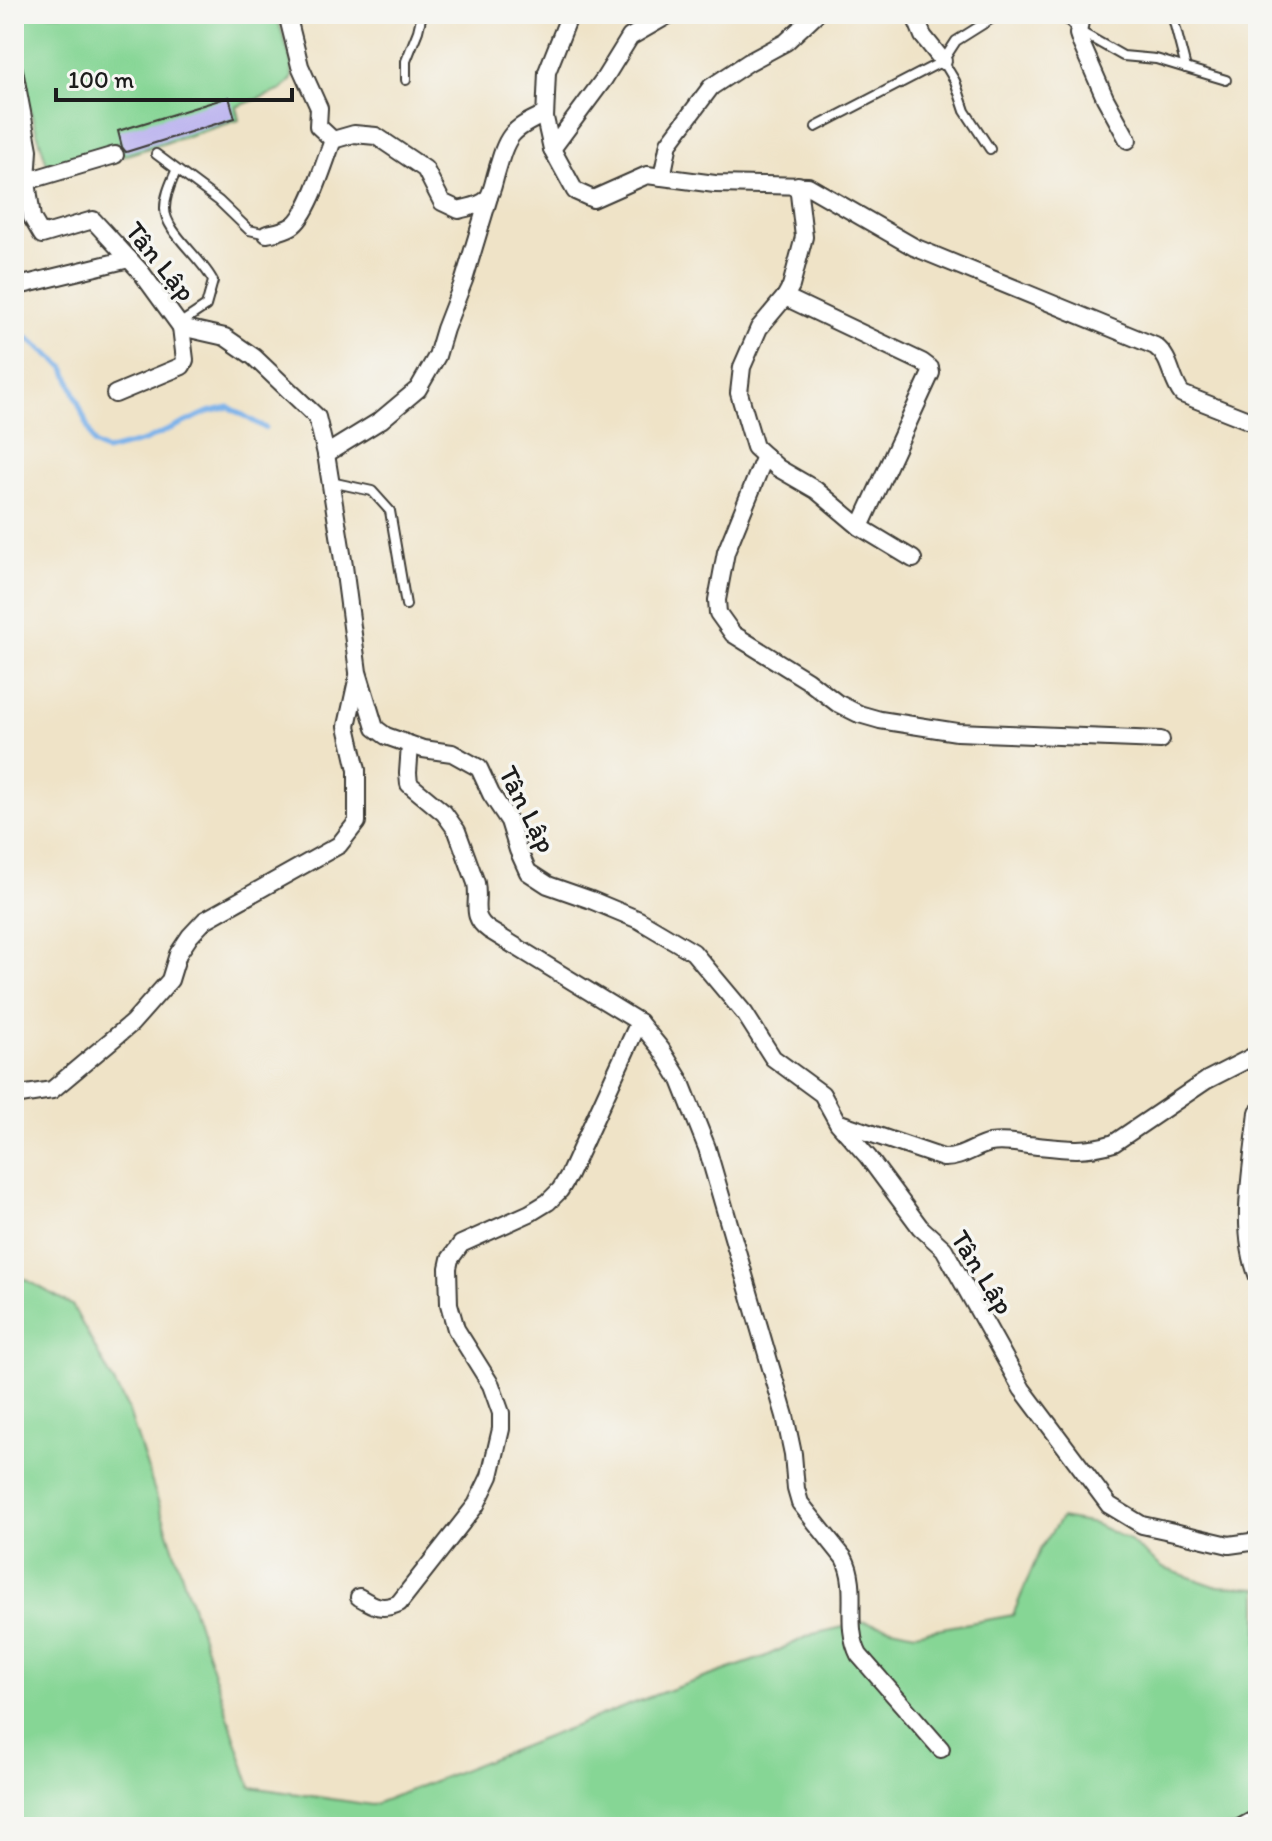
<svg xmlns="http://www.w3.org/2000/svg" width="1272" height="1841" font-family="Itim,sans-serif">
<rect width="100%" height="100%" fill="#f6f6f2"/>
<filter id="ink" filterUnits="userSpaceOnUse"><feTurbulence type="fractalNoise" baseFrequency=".0125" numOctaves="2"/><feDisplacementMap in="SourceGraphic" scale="16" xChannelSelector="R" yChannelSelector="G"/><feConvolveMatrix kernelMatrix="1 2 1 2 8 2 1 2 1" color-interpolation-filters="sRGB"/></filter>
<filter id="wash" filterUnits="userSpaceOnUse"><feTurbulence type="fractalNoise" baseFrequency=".006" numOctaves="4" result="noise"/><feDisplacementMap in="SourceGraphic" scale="32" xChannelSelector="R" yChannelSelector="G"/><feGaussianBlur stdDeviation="1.8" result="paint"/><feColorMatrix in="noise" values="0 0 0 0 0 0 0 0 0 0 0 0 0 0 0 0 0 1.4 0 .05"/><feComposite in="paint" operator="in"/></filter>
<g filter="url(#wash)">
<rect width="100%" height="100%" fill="#efe3c7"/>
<g fill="#86d695" stroke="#517958" stroke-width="2">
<path d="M14,14h262l16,50v15l-10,11 -46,17 3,13 -116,36 -5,-13 -70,24 -34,-108z"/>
<path d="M14,1273l58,32 56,104 123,378 121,18 280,-109 112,-39 49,-23 52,-12 50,11 98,-18 27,-65 21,-32 34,6 32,15 36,29 52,18 43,2v239h-1244z"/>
</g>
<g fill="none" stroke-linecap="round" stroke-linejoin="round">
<path stroke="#7bb2ea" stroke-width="5" d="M27,337l38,31 29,76 12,7 38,-10 64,-29 21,-5 36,21"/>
</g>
<g id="blocks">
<path fill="#beb6ef" d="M229,97l6,21 -109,34 -4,-5 -4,-16z"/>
</g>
</g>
<g filter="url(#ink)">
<use href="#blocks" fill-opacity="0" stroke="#3c3a36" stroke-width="2"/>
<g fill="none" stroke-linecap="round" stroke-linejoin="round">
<defs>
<g id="lane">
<path d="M1062,14l17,17 44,25 33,3 70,21"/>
<path d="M1172,14l14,54"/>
<path d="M943,61l12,20 10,30 25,38"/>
<path d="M406,80v-19l12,-30 4,-17"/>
<path d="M816,127l127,-66 13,-20 43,-27"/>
<path d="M156,154l63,47 30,29 18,4"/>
<path d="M176,171c-5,12 -11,24 -11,37 -1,23 37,50 48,73l-7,25 -27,18"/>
<path d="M331,482l41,9 18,20 16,94"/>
<path d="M1233,1827l25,-14"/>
</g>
<g id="street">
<path d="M287,14l13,52 19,42 -1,18 15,14 21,-6 22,2 49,33 17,33 17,8c9,-3 23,-4 29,-12 4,-6 6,-17 8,-24 11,-38 13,-44 49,-60"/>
<path d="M570,14l-23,58 -2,46 7,31 23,42 18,8 54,-24 68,9 93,2 106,61 241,99c17,12 15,33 27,48l76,30"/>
<path d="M914,14l9,22 20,25"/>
<path d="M1081,14l-3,20 3,9 24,55 23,42"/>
<path d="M14,70l15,80 -2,31 5,37 10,17 51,-15 48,52 40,55 44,10 29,20 63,60 9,37 18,112 14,106 17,56 11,8 37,13 29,4 27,15 12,26 18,27 9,29 10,22 20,13 43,15 48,20 54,32 52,62 28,44 49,36 16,29 30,34 52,70 24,22 78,140 87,116 33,20 32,7 55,13 29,-4"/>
<path d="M552,149l52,-70 26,-42 40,-23"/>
<path d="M662,177l7,-34 42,-56 38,-25 37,-20 30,-28"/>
<path d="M27,181l88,-26"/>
<path d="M798,185l6,52 -13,49 -6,11 -26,31 -17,39 -3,26 16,54 23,21 38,22 44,37 53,32"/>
<path d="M267,234c9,-2 17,-3 25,-8 17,-11 33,-65 41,-86"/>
<path d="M14,287l115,-28"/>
<path d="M785,297l137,65 8,6 1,5 -71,154"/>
<path d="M115,394l67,-28 3,-6 -4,-33"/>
<path d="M326,454l55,-34 37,-31 19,-33 8,-27 19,-49 25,-83"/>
<path d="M765,456l-39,96 -9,48 1,13 15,21 74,46 30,23 22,11 21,6 77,12 204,8"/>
<path d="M410,745l-2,28 1,11 35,29 13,18 19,52c4,20 -7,33 13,47l150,92 22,27 19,31 27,68 78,268 8,38 3,35 4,14 44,55c16,30 -1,66 15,97l82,94"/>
<path d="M14,1096l38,-6 80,-67 38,-43 8,-26 12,-18 15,-16 134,-75 18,-23v-52l-10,-44 11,-50"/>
<path d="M1258,1112c-5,53 -20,115 0,165"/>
<path d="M840,1123l103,35c17,1 31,-11 47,-15 13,-2 25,0 38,2 31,3 55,8 86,-2l93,-63 51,-26"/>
<path d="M359,1597c15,9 23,14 40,6l77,-98 14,-29 11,-47v-16l-10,-28 -35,-56 -7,-25 -1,-36 2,-9 11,-15 69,-31 18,-11 12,-12 9,-15 70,-153"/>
</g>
</defs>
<use href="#lane" stroke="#3c3a36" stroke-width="12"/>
<use href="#street" stroke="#3c3a36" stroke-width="20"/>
<use href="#lane" stroke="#fff" stroke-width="8"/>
<use href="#street" stroke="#fff" stroke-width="16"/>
</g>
</g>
<g text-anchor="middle" stroke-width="7" stroke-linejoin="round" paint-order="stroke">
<g font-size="28" fill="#1c1c1c" stroke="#f6f6f2">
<text transform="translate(161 261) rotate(51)" y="10">Tân Lập</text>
<text transform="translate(528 809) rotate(63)" y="10">Tân Lập</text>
<text transform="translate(983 1272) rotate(58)" y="10">Tân Lập</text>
</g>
</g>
<rect width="1272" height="1841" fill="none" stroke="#f6f6f2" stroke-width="48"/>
<path d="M56 88v12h236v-12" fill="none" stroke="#1c1c1c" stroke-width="4"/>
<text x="68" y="88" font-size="24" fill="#1c1c1c" stroke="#f6f6f2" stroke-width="6" paint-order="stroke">100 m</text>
</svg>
